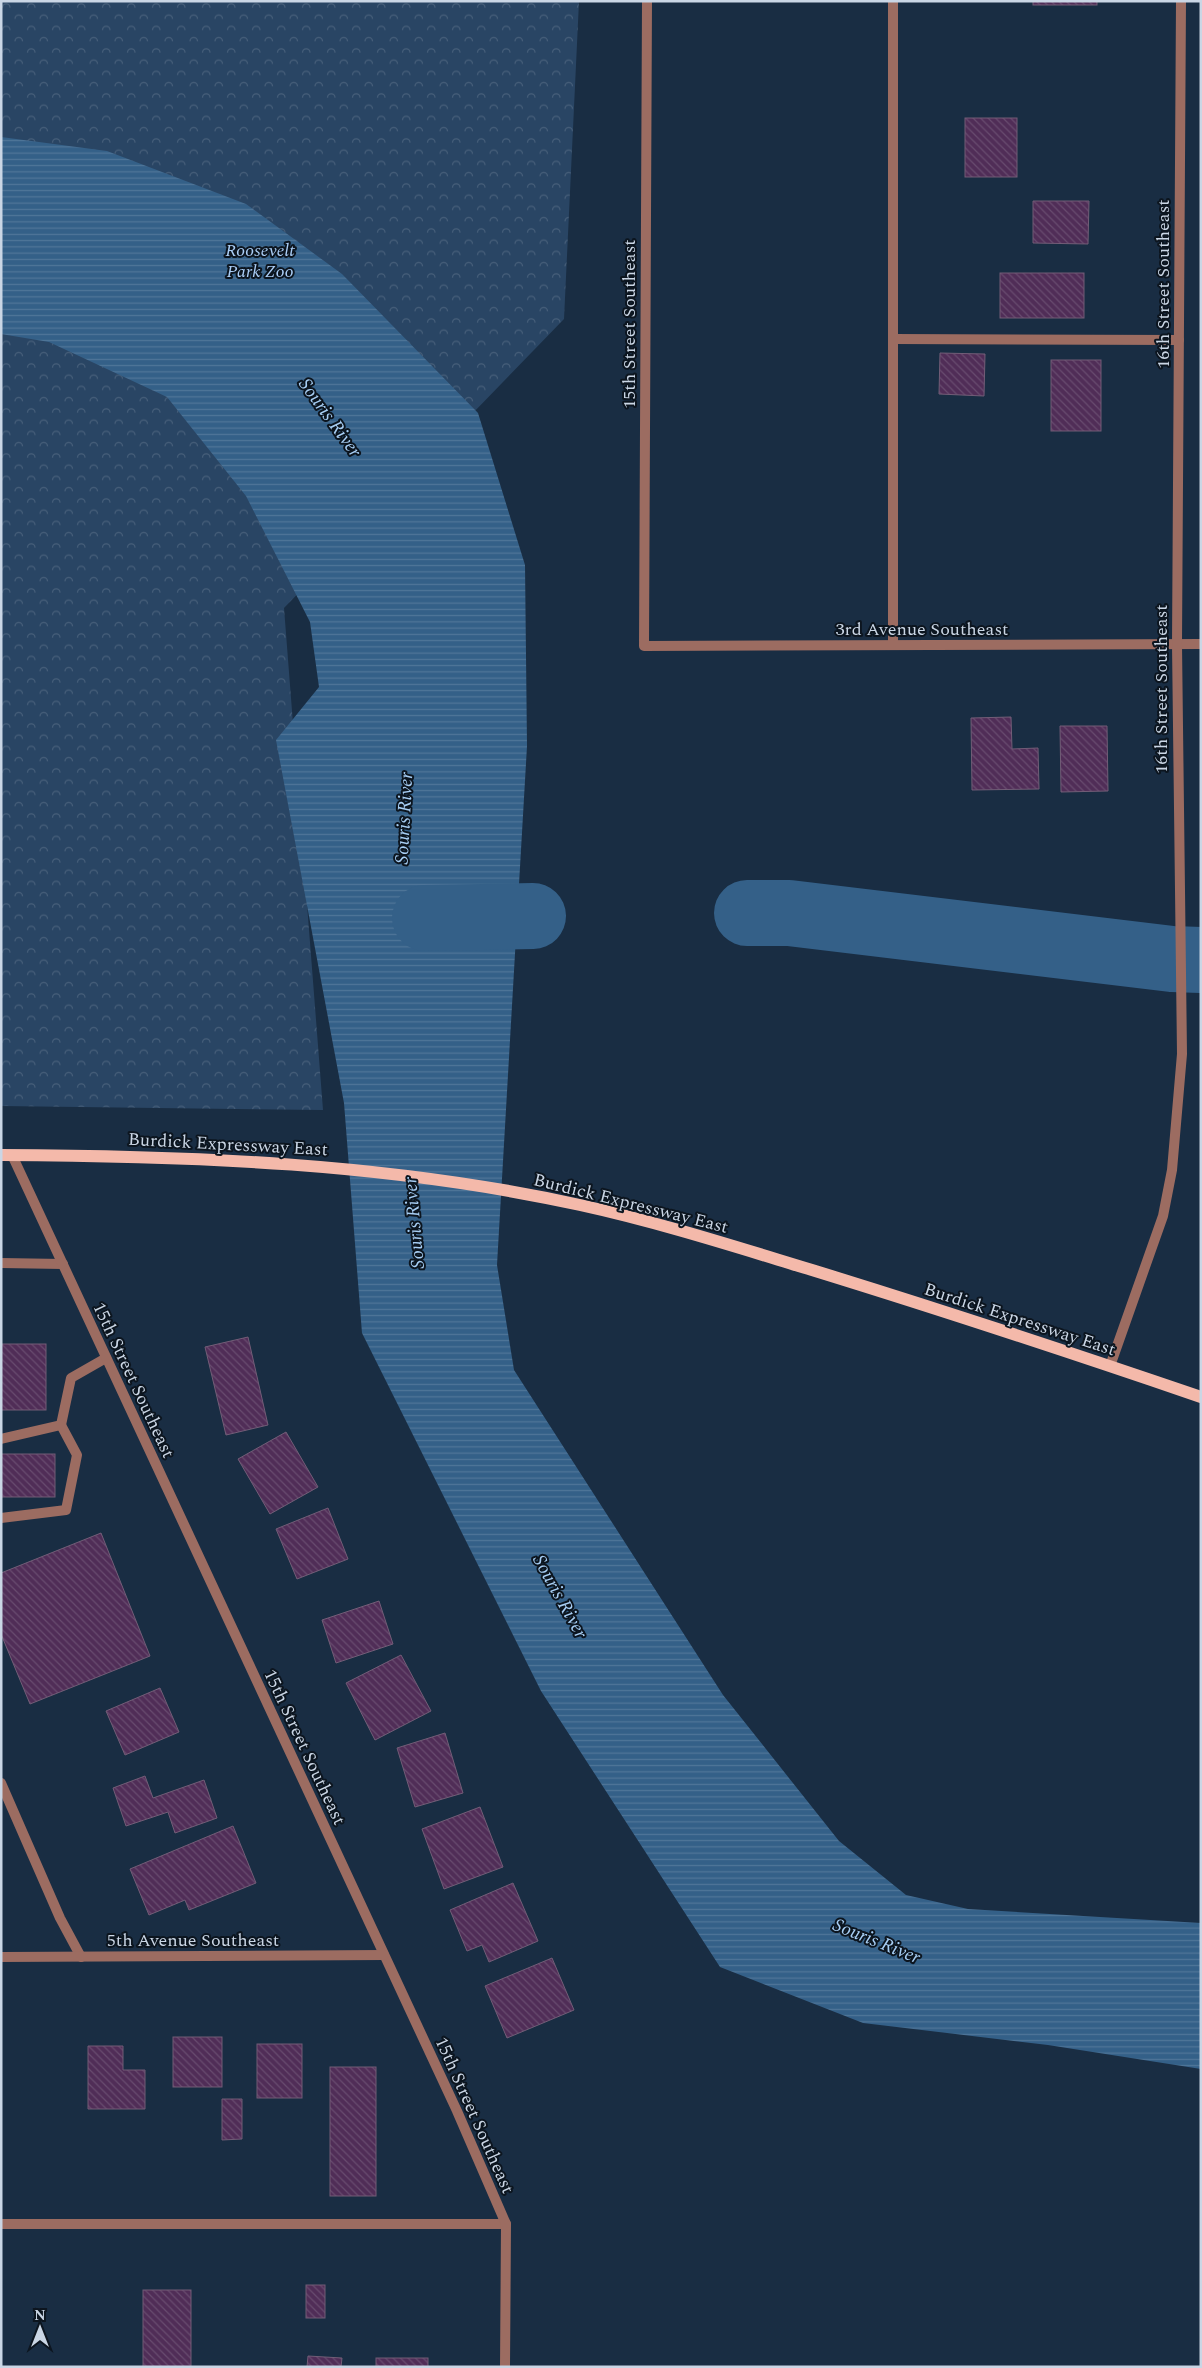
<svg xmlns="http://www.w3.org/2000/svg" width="1202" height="2368" font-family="Spectral,serif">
<defs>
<pattern id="park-crowns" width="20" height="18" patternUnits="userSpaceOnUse" patternTransform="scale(1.25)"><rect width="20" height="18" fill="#294564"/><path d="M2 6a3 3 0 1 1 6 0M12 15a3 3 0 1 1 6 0" fill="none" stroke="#475f7a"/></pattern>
<pattern id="water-rules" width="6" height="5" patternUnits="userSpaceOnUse" patternTransform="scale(1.25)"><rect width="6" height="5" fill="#346088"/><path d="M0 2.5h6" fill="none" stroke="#507699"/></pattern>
<pattern id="building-back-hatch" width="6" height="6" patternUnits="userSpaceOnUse" patternTransform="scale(1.25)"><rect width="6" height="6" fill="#502d57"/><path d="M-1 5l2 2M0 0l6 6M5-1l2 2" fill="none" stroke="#684b6f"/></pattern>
</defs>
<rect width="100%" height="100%" fill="#192d43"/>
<path fill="url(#park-crowns)" d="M1,1h578l-15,318 -280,289 39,502 -322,-4z"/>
<path fill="url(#water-rules)" d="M1,137l106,14 139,53 96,70 136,139 47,152 2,181 -30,519 17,105 209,325 116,146 67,54 62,14 233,14v146l-153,-24 -185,-22 -143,-56 -179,-276 -179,-358 -18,-230 -68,-363 43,-53 -9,-65 -64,-126 -79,-99 -118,-55 -48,-8z"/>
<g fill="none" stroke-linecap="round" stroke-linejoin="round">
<g stroke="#346088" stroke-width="66">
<path d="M747,913h42l383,46 29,1"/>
<path d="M425,918l108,-2"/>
</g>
</g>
<g fill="url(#building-back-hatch)" stroke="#725d77">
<rect x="1033" y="1" width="64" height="4"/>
<rect x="965" y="118" width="52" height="59"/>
<path d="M1033,201h56l-1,43 -55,-1z"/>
<rect x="1000" y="273" width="84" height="45"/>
<path d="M940,353l45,1 -1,42 -45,-2z"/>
<rect x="1051" y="360" width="50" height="71"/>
<path d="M1011,717l1,32 26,-1 1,41 -67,1 -1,-72z"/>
<path d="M1060,726h47l1,65 -47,1z"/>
<path d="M248,1337l20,88 -42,10 -21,-88z"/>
<rect x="1" y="1344" width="45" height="66"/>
<path d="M286,1432l32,55 -48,27 -32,-55z"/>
<rect x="1" y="1454" width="54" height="43"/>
<path d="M328,1508l20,51 -51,20 -21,-50z"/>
<path d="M101,1533l49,123 -120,48 -29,-70v-61z"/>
<path d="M379,1601l14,43 -57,19 -14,-43z"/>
<path d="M401,1655l30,56 -56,29 -29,-57z"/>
<path d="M160,1688l19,44 -54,23 -19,-44z"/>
<path d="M445,1733l18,60 -48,14 -18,-59z"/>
<path d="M145,1776l8,22 51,-18 13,38 -42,15 -7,-21 -42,14 -13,-38z"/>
<path d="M480,1807l23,60 -59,22 -22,-60z"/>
<path d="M233,1826l23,57 -67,27 -4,-10 -36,15 -19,-46z"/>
<path d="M513,1883l25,58 -49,21 -7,-17 -15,6 -17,-41z"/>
<path d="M552,1958l22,52 -67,28 -22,-52z"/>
<rect x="173" y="2037" width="49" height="50"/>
<rect x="257" y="2044" width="45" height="54"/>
<path d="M88,2046h35v24h22v39h-57z"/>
<rect x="330" y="2067" width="46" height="129"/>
<path d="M222,2099h20v40l-20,1z"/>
<rect x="306" y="2285" width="19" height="33"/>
<rect x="143" y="2290" width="48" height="77"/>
<path d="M308,2356l34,2 -1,9h-34z"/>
<rect x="376" y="2358" width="52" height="9"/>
</g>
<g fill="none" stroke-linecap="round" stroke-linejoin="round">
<g stroke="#9c6c61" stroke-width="10">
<path d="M893,339l286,1"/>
<path d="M893,645v-644"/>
<path d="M1,1263l62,1"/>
<path d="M61,1425l10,-47 35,-20"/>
<path d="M1,1439l60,-14 16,30 -11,55 -65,8"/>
<path d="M1,1783l59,135 21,39"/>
<path d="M1,2224h505"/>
</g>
<g stroke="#9c6c61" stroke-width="10">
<path d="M647,1l-3,645 557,-2"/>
<path d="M12,1155l445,956 49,113 -1,143"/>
<path d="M1110,1366l53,-150 9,-46 10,-116 -5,-410 4,-643"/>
<path d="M1,1957l383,-2"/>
</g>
<path stroke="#f4b9aa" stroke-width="12" d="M1,1155c194,1 388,8 579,50 78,17 156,42 232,65 130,40 260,83 389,127"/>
</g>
<g text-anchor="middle" stroke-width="4" stroke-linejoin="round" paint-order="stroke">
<g font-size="18" font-style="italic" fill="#abcef6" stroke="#0c151f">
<text x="260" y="256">Roosevelt<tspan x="260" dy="21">Park Zoo</tspan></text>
</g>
<g font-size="18" fill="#cad6e5" stroke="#0c151f">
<text transform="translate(1163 284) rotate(-90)" y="6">16th Street Southeast</text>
<text transform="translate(629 324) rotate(-90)" y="6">15th Street Southeast</text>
<text x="922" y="635">3rd Avenue Southeast</text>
<text transform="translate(1161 689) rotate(-90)" y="6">16th Street Southeast</text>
<text transform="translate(228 1144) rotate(3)" y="6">Burdick Expressway East</text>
<text transform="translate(631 1203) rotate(14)" y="6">Burdick Expressway East</text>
<text transform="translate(1020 1319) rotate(18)" y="6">Burdick Expressway East</text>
<text transform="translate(134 1380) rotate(65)" y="6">15th Street Southeast</text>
<text transform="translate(305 1747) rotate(65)" y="6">15th Street Southeast</text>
<text x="193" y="1946">5th Avenue Southeast</text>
<text transform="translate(475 2115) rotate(66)" y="6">15th Street Southeast</text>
</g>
<g font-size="19" font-style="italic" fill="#a7cef4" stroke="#0c151f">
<text transform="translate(331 417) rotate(54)" y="7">Souris River</text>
<text transform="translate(403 818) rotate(-87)" y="7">Souris River</text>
<text transform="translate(413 1223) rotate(-95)" y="7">Souris River</text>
<text transform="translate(561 1596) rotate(61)" y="7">Souris River</text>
<text transform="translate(877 1940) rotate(22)" y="7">Souris River</text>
</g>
</g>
<rect width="1202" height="2368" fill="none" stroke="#cad6e5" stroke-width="5"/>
<g transform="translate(40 2328)" stroke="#0c151f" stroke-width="4" paint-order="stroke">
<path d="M0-4L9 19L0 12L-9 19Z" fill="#cad6e5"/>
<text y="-8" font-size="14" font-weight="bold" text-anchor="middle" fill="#cad6e5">N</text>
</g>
</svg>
